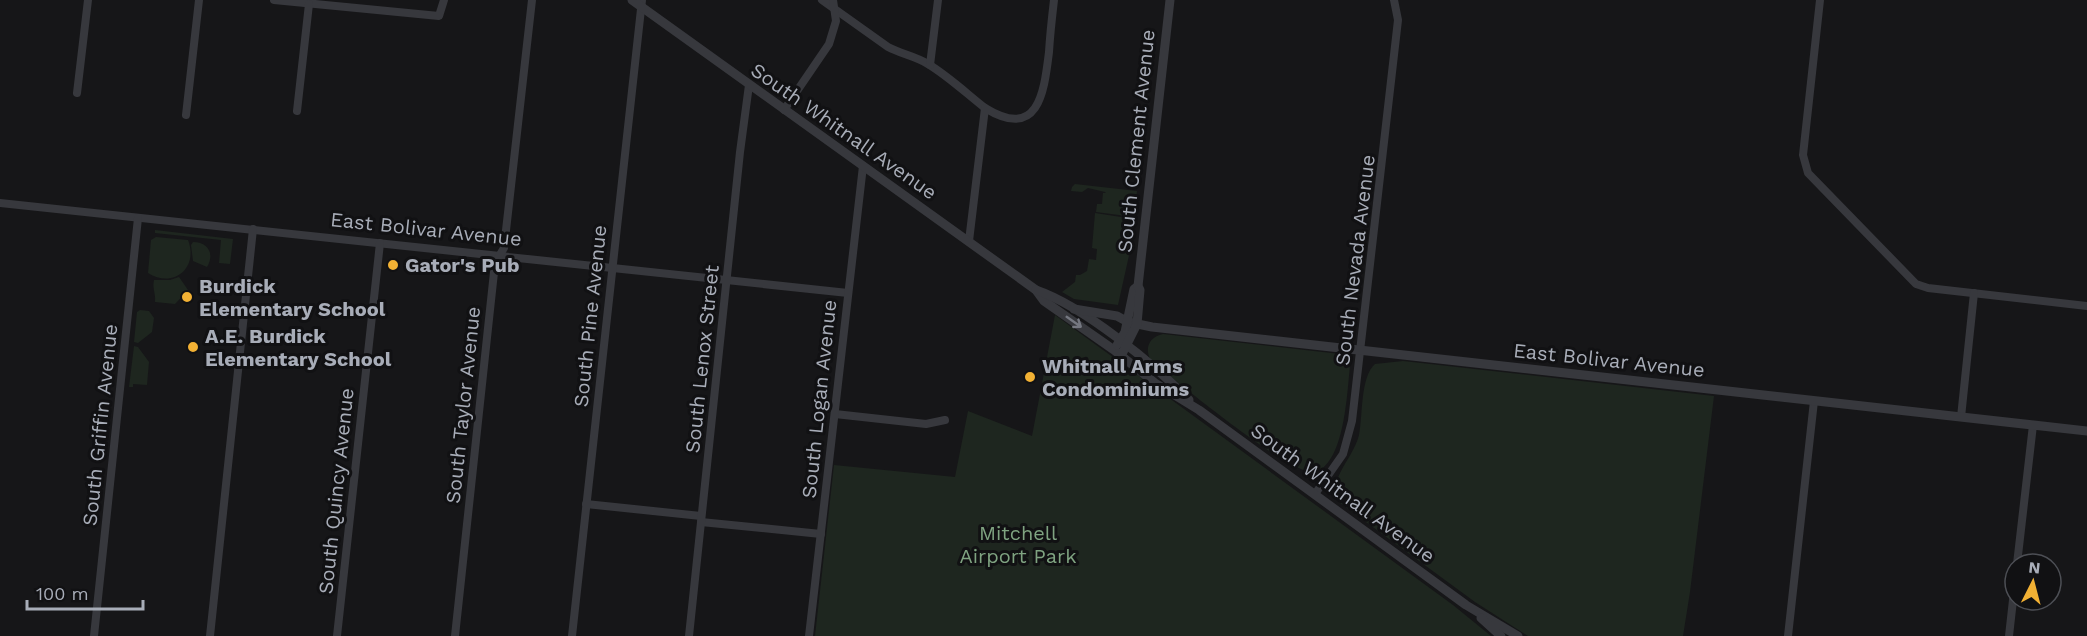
<svg xmlns="http://www.w3.org/2000/svg" width="2087" height="636" font-family="'Work Sans',sans-serif">
<rect width="100%" height="100%" fill="#161618"/>
<g fill="#1e261f">
<path d="M1075,184l62,7 -3,26 -38,-5 1,-8h5l1,-11h3l-1,-1 -17,-4 -6,4 -11,-1 1,-4z"/>
<path d="M1095,213l39,6 -2,23 -14,63 -44,-6 -12,-7 13,-10 1,-7h4l7,-4 2,-12 7,1 1,-11 -5,-1z"/>
<path d="M155,230l78,9 -3,25 -11,-1 2,-23 -66,-7z"/>
<path d="M156,237l32,3c11,28 -15,49 -40,33l3,-33z"/>
<path d="M193,242c15,0 22,12 14,25l-14,-6 -2,-16z"/>
<path d="M179,277l9,13 -13,14 -20,-2c1,-8 -3,-14 -1,-22h16z"/>
<path d="M140,310l9,1 5,7 -2,14 -14,11 -4,-1 3,-30z"/>
<path d="M1055,315l398,290 38,31h-676l19,-171 121,12 13,-66 64,25z"/>
<path d="M1163,334l177,20 7,5 3,7c-3,26 -5,95 -34,106 -21,8 -143,-94 -165,-111 -7,-13 -2,-24 12,-27z"/>
<path d="M134,346l4,1 11,15 -2,23 -14,-1v3h-4z"/>
<path d="M1403,361l311,35 -24,196 -7,44h-155l-53,-34 -135,-99c-14,-24 13,-43 19,-68 4,-19 1,-58 16,-71z"/>
</g>
<g fill="none" stroke-linecap="round" stroke-linejoin="round">
<g stroke="#37383d" stroke-width="8">
<path d="M274,0l165,16 5,-16"/>
<path d="M822,0l66,47c13,7 27,9 40,17 20,12 38,29 57,44"/>
<path d="M1820,0l-17,155 5,18 108,111 12,4 159,18"/>
<path d="M930,65l8,-65"/>
<path d="M77,93l11,-93"/>
<path d="M784,110l45,-66 7,-23 -3,-21"/>
<path d="M297,111l12,-107"/>
<path d="M186,115l13,-115"/>
<path d="M0,203l848,90"/>
<path d="M969,241l16,-133c54,33 59,-16 64,-56 1,-17 3,-35 5,-52"/>
<path d="M835,414l91,10 19,-4"/>
<path d="M1961,417l13,-124"/>
<path d="M1315,494l28,-40 9,-33 46,-401 -4,-20"/>
<path d="M586,504l115,12"/>
<path d="M701,522l120,12"/>
<path d="M2017,564l16,-139"/>
<path d="M94,636l44,-418"/>
<path d="M210,636l43,-407"/>
<path d="M337,636l43,-393"/>
<path d="M455,636l40,-373 9,-15 28,-248"/>
<path d="M572,636l70,-636"/>
<path d="M689,636l51,-484 9,-67"/>
<path d="M809,636l54,-470"/>
<path d="M1788,636l26,-235"/>
<path d="M2009,636l6,-54"/>
</g>
<g stroke="#37383d" stroke-width="9">
<path d="M632,0l404,290 8,11 70,49 41,33 44,27 267,195 52,31"/>
<path d="M1036,290c47,16 118,74 153,110"/>
<path d="M1074,309l43,7 11,6 24,5 935,104"/>
<path d="M1117,345l8,-13 9,-43 4,-3"/>
<path d="M1121,356l16,-32 3,-34 -2,-4 32,-286"/>
<path d="M1481,618l20,18"/>
</g>
</g>
<defs><path id="oneway-shaft" d="M-6 0H5M1.5-3L5.5 0L1.5 3" fill="none" stroke-width="1.6" stroke-linecap="round" stroke-linejoin="round" transform="scale(1.5)"/></defs>
<use stroke="#757881" href="#oneway-shaft" transform="translate(1074 322) rotate(35)"/>
<g fill="#f2b134" stroke="#111113" stroke-width="2">
<circle cx="393" cy="265" r="6"/>
<circle cx="187" cy="297" r="6"/>
<circle cx="193" cy="347" r="6"/>
<circle cx="1030" cy="377" r="6"/>
</g>
<g text-anchor="middle" stroke-width="6" stroke-linejoin="round" paint-order="stroke">
<g font-size="20" fill="#a8adb8" stroke="#111113">
<text transform="translate(844 131) rotate(35)" y="7">South Whitnall Avenue</text>
<text transform="translate(1136 141) rotate(-84)" y="7">South Clement Avenue</text>
<text transform="translate(426 229) rotate(6)" y="7">East Bolivar Avenue</text>
<text transform="translate(1355 260) rotate(-83)" y="7">South Nevada Avenue</text>
<text transform="translate(590 316) rotate(-84)" y="7">South Pine Avenue</text>
<text transform="translate(702 359) rotate(-84)" y="7">South Lenox Street</text>
<text transform="translate(1609 360) rotate(6)" y="7">East Bolivar Avenue</text>
<text transform="translate(819 399) rotate(-84)" y="7">South Logan Avenue</text>
<text transform="translate(463 405) rotate(-84)" y="7">South Taylor Avenue</text>
<text transform="translate(100 425) rotate(-84)" y="7">South Griffin Avenue</text>
<text transform="translate(336 491) rotate(-84)" y="7">South Quincy Avenue</text>
<text transform="translate(1343 493) rotate(36)" y="7">South Whitnall Avenue</text>
</g>
<g font-size="20" font-weight="bold" fill="#a8adb8" stroke="#111113" text-anchor="start">
<text x="405" y="272">Gator's Pub</text>
<text x="199" y="293">Burdick<tspan x="199" dy="23">Elementary School</tspan></text>
<text x="205" y="343">A.E. Burdick<tspan x="205" dy="23">Elementary School</tspan></text>
<text x="1042" y="373">Whitnall Arms<tspan x="1042" dy="23">Condominiums</tspan></text>
</g>
<g font-size="20" fill="#7fa381" stroke="#111113">
<text x="1018" y="540">Mitchell<tspan x="1018" dy="23">Airport Park</tspan></text>
</g>
</g>
<g transform="translate(2033 582) rotate(6)"><circle r="28" fill="#111113" stroke="#4d4f55" stroke-width="1.5"/>
<path d="M0-4.5L10 22L0 15L-10 22Z" fill="#f2b134"/>
<text y="-9" font-size="16" font-weight="bold" text-anchor="middle" fill="#a8adb8">N</text>
</g>
<path d="M27 600v9h116v-9" fill="none" stroke="#a8adb8" stroke-width="3"/>
<text x="36" y="600" font-size="18" fill="#a8adb8" stroke="#111113" stroke-width="4.5" paint-order="stroke">100 m</text>
</svg>
